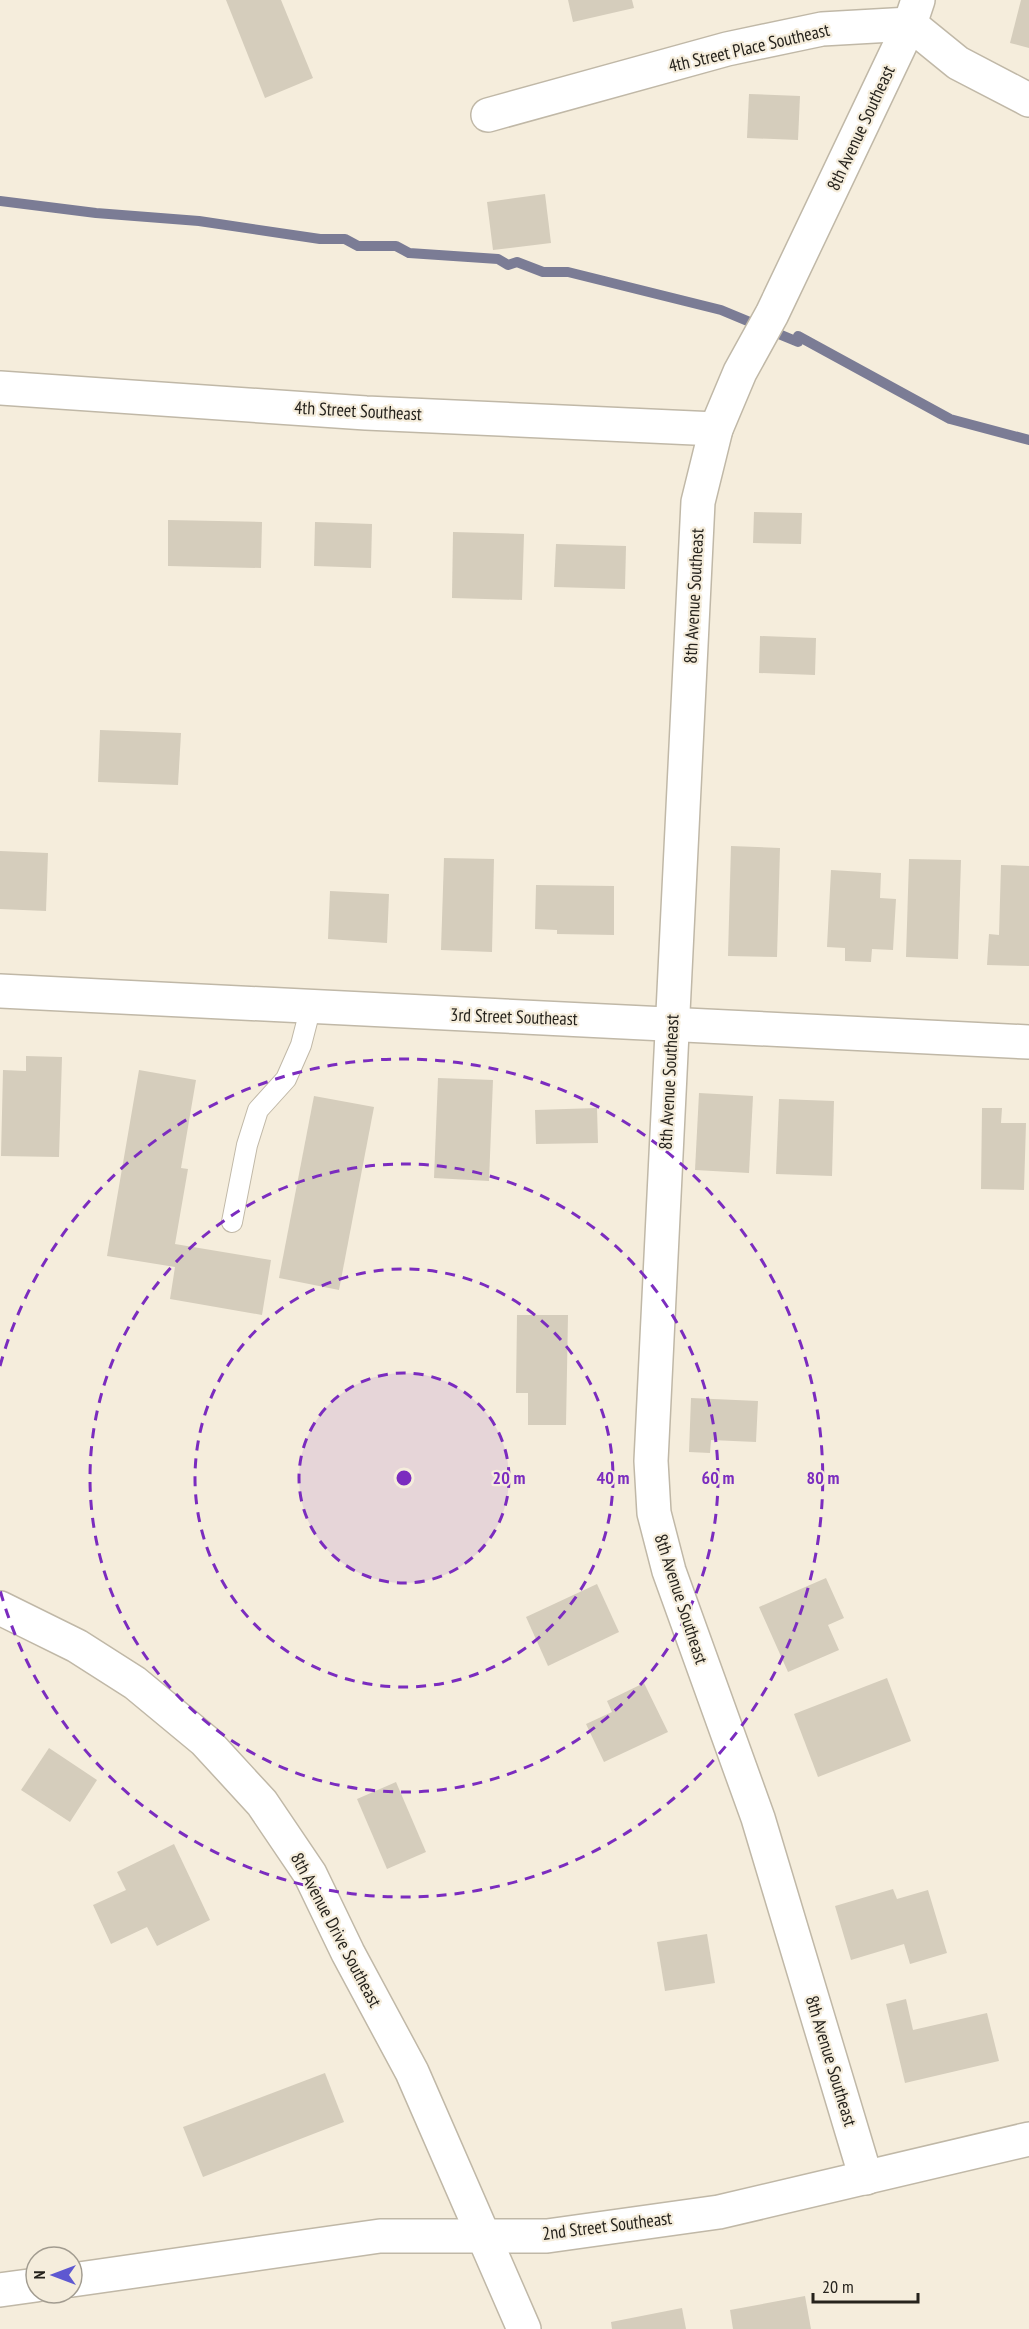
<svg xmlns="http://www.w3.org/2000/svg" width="1029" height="2329" font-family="'PT Sans Narrow',sans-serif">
<rect width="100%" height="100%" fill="#f5eddc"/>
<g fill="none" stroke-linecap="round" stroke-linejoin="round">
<path stroke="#7b7c95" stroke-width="10" d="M0,201l96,12 103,8 121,18h25l13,7h38l13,7 89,6 10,6 9,-3 26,10h25l153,38 77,32v-6l152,83 79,21"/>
</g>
<g fill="#d5cdbc">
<path d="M226,0h55l32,78 -48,20z"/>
<path d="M568,0h64l2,8 -61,14z"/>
<path d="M1021,0h8v48l-19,-5z"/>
<path d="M749,94l51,2 -2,44 -51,-2z"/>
<path d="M545,194l6,49 -58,7 -6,-48z"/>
<path d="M754,512l48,1 -1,31 -48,-1z"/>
<path d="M168,520l94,2 -1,46 -93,-2z"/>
<path d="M315,522l57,2 -1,44 -57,-2z"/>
<path d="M453,532l71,2 -2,66 -70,-2z"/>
<path d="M556,544l70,2 -1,43 -71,-2z"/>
<path d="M760,636l56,2 -1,37 -56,-2z"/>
<path d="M100,730l81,3 -3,52 -80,-3z"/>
<path d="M731,846l49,2 -3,109 -49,-1z"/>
<path d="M0,851l48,2 -2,58 -46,-2z"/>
<path d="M444,858l50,1 -2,93 -51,-2z"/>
<path d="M909,859l52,1 -3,99 -52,-2z"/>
<path d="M1001,865l28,1v100l-42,-1 2,-31 10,1z"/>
<path d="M831,870l50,3 -1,25 16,1 -3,51 -21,-1 -1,13 -26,-1v-13l-18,-1z"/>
<path d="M536,885l78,1v49l-57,-1v-4l-22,-1z"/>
<path d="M330,891l59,3 -2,49 -59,-4z"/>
<path d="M26,1056l36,1 -3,100 -58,-1 2,-86 23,1z"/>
<path d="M139,1070l57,10 -15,88 7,1 -13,75 96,16 -9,55 -92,-16 5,-32 -68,-11z"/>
<path d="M438,1078l55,2 -4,101 -55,-3z"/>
<path d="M699,1093l54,3 -4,77 -54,-3z"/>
<path d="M314,1096l60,11 -35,183 -60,-12z"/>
<path d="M779,1099l55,2 -2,75 -56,-2z"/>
<path d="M597,1108l1,35 -62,1 -1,-34z"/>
<path d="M982,1108h20l-1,15h25l-2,67 -43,-1z"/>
<path d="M517,1315h51l-2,110h-38v-32h-12z"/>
<path d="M691,1398l67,3 -2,41 -45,-2 -1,13 -21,-1z"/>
<path d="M826,1578l18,40 -16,7 11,25 -51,22 -29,-65z"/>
<path d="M597,1584l22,48 -71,34 -22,-49z"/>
<path d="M887,1678l24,63 -93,36 -24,-63z"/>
<path d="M644,1683l24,49 -64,30 -18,-38 26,-12 -5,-11z"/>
<path d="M49,1748l48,32 -27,42 -49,-32z"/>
<path d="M396,1782l30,70 -39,17 -30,-70z"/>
<path d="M174,1844l36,76 -53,26 -10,-19 -36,17 -18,-39 33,-15 -9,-18z"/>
<path d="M893,1889l4,10 31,-9 19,63 -37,11 -6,-20 -53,16 -16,-54z"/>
<path d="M707,1934l8,49 -50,8 -8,-49z"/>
<path d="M906,1999l7,31 74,-17 12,48 -94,22 -19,-79z"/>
<path d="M325,2073l19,49 -141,55 -20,-50z"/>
<path d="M805,2296l6,33h-78l-3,-19z"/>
<path d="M682,2308l4,21h-74l-1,-7z"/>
</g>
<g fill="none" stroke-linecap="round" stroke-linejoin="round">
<defs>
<path id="lane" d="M232,1222l15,-77 11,-35 28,-31 15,-34 10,-39"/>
<g id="street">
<path d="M488,115l239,-66 95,-20 88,-5 48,39 71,37"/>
<path d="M0,388l366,25 350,16"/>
<path d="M0,991l1029,51"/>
<path d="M0,1608l77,38 58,37 70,58 57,62 48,71 38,79 64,119 112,257"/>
<path d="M866,2178l-108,-360 -89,-247 -15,-58 -3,-52 47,-959 18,-73 24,-57 32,-58 138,-290 8,-24"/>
<path d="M72,2280l308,-44h167l172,-24 310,-73"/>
<path d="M0,2290l36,-5"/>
</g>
</defs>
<use href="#lane" stroke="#c0b8a7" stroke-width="22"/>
<use href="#street" stroke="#c0b8a7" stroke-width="36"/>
<use href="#lane" stroke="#fff" stroke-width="20"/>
<use href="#street" stroke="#fff" stroke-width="33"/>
</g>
<circle cx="404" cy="1478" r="105" fill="#7b2cbf" fill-opacity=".12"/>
<g fill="none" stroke="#7b2cbf" stroke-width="3" stroke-dasharray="10 8">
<circle cx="404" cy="1478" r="105"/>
<circle cx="404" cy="1478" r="209"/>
<circle cx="404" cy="1478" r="314"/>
<path d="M0 1366A419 419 0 1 1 0 1590"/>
</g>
<g text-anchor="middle" stroke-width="4.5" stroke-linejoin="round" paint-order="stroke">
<g font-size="18" fill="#26231d" stroke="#f5eddc">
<text transform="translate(749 48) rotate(-13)" y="6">4th Street Place Southeast</text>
<text transform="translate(861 128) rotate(-65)" y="6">8th Avenue Southeast</text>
<text transform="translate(358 411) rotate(3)" y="6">4th Street Southeast</text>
<text transform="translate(694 596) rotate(-87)" y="6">8th Avenue Southeast</text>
<text transform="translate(514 1017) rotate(2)" y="6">3rd Street Southeast</text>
<text transform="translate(669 1082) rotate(-87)" y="6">8th Avenue Southeast</text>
<text transform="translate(681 1599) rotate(72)" y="6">8th Avenue Southeast</text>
<text transform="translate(336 1930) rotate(62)" y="6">8th Avenue Drive Southeast</text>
<text transform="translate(831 2061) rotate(73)" y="6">8th Avenue Southeast</text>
<text transform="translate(607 2226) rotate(-7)" y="6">2nd Street Southeast</text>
</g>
</g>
<circle cx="404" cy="1478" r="9" fill="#7b2cbf" stroke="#f5eddc" stroke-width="3"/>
<g font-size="18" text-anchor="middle" font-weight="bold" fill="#7b2cbf" stroke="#f5eddc" stroke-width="4.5" stroke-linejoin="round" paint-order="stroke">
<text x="509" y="1484">20 m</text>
<text x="613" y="1484">40 m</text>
<text x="718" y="1484">60 m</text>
<text x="823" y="1484">80 m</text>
</g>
<g transform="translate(54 2275) rotate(270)"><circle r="28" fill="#f5eddc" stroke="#a29c90" stroke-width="1.5"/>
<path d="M0-4.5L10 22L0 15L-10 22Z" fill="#5e58d1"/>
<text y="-9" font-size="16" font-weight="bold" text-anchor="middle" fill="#26231d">N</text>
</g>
<path d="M813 2293v9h105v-9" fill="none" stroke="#26231d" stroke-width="3"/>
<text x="822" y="2293" font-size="18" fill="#26231d" stroke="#f5eddc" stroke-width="4.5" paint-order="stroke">20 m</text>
</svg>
